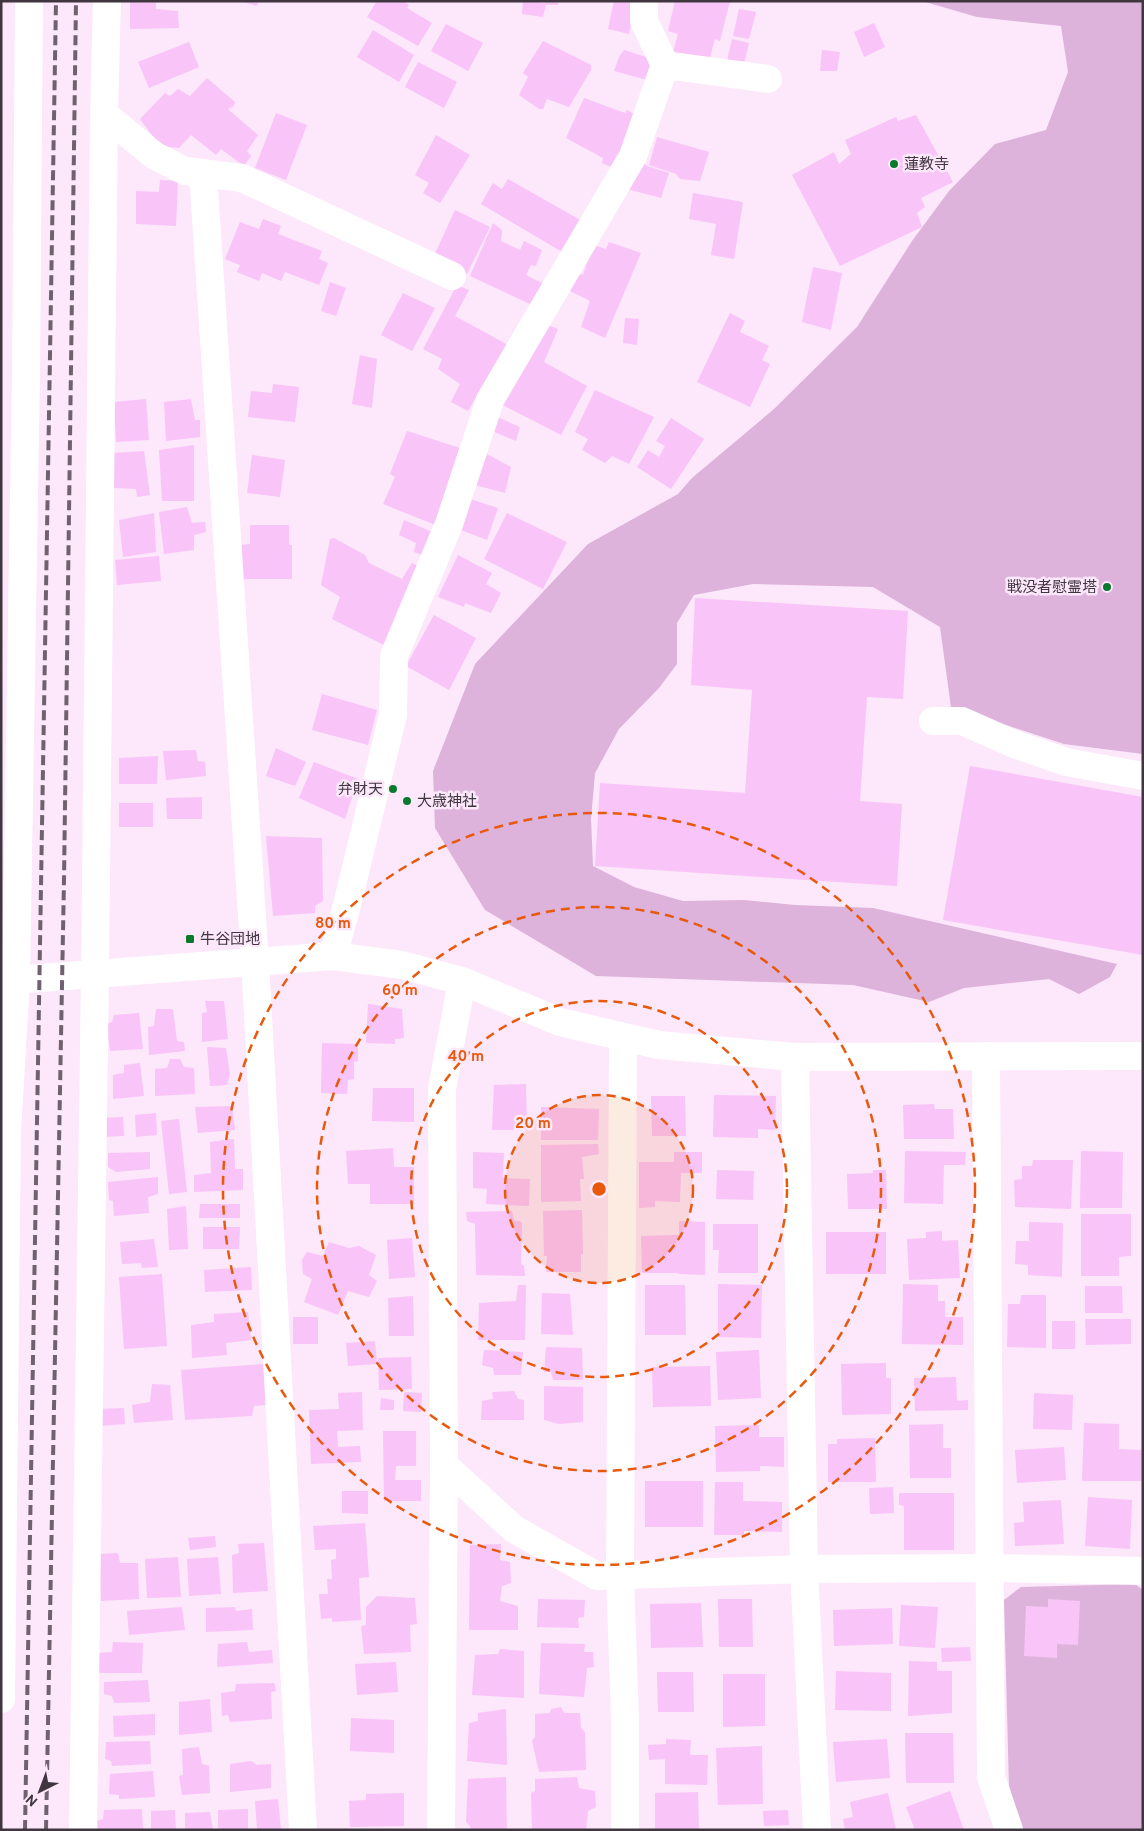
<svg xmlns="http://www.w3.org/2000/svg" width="1144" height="1831" font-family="Overpass,'Noto Sans JP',sans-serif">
<rect width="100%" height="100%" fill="#fce7fb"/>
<g fill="#ddb2db">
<path d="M922,1h221v753l-79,-10 -113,-37 -11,-80 -67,-40 -120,-3 -59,11 -17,28v41l-18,24 -40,41 -24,44 -4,46 2,47 41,21 49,14 60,-1 52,5 78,3 244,56 -7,13 -31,17 -30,-15 -85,9 -35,14 -76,-17 -257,-9 -111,-66 -50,-82 -2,-57 42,-107 113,-120 90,-50 14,-16 82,-69 83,-82 55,-86 37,-50 46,-47 51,-14 22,-58 -7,-46 -84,-9z"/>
<path d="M1135,1584l8,6v240h-121l-13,-44 -5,-186 17,-13z"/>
</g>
<g fill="#f9c4f7">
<path d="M130,1h26v8l22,2 1,17 -49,1z"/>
<path d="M241,1h18l-2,5z"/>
<path d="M377,1h26l6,4 -2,3 25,15 -14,23 -51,-29z"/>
<path d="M523,1l22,2v-2h13v4h-12l-3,12 -21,-3z"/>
<path d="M614,1l21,2 -6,31 -21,-5z"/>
<path d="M675,1h55l-10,40 -5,-2 -6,22 -36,-9 5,-18 -10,-3z"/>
<path d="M739,9l17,3 -7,27 -16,-3z"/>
<path d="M874,23l11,24 -21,10 -10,-25z"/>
<path d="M446,24l37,19 -15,28 -37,-20z"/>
<path d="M373,30l41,25 -15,27 -42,-25z"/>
<path d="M732,39l17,4 -6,25 -17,-3z"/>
<path d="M543,41l48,24v5l-22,37 -22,-8 -4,10h-4l-20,-14 9,-18 -5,-4z"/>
<path d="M189,42l10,25 -50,21 -11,-26z"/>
<path d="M624,50l22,7 8,11 -3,13 -37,-10 5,-14z"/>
<path d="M822,50l18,2 -3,19h-17z"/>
<path d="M418,62l39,20 -13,26 -39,-21z"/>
<path d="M207,78l28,24 -2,5 -4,1v2l29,25 -11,16 4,5 -7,10 -23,-17 -5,6 -25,-20 -12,13 -19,-2 -20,-27 26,-27v2l4,2 8,-7 12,7z"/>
<path d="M584,98l41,15 2,-3 13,7 -24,52 -14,-6 1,-5 -37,-20z"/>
<path d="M276,113l31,12 -21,55 -31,-12z"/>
<path d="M916,115l37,67 -32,16 4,9 -8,6 5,14 -82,39 -48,-91 42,-23 5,12 12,-10 -6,-14 51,-23 2,4z"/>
<path d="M436,135l34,20 -30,48 -17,-10 6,-10 -14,-8z"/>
<path d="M657,137l52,15 -9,29 -20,-2 -4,-5 -27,-9z"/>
<path d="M639,159l8,7 22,7 -8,25 -34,-9z"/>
<path d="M508,179l74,42 -18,32 -83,-49 12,-21 9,6z"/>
<path d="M160,180l18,1 -2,45 -40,-2v-33l23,1z"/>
<path d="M693,193l50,9 -9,57 -23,-4 5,-31 -27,-5z"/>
<path d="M455,210l35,17 -23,47 -34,-16z"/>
<path d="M263,219l18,7 -3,8 44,17 -3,8 9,4 -9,22 -34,-13 -4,9 -19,-8 -3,8 -22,-9 3,-7 -15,-6 15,-37 19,7z"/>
<path d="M493,223l9,7 -1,11 19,9 4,-9 18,9 -6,16 -5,-1 -5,10 16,8 -10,22 -62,-29z"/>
<path d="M609,242l32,11 -36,85 -24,-11 9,-26 -24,-12 8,-17 9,3 10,-30 13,4z"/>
<path d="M813,267l29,6 -11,57 -29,-8z"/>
<path d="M330,282l16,6 -10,28 -15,-5z"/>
<path d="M457,285l12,5 -14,26 53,29 -24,47 -8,5 -8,14 -17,-9 9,-18 -22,-15 4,-10 -19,-10z"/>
<path d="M403,293l32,15 -23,43 -31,-16z"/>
<path d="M730,313l15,8 -5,11 29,14 -7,14 8,4 -20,43 -53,-25z"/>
<path d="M625,318l14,1 -2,26 -14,-2z"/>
<path d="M540,322l18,7 -14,33 43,24 -26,49 -62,-32z"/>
<path d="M360,355l17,4 -5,49 -20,-4z"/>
<path d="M273,384l26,3 -4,35 -47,-5 3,-26 21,2z"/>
<path d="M595,390l59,27 -25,47 -17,-8 -7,7 -23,-13 6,-11 -13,-7z"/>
<path d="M146,399l3,41 -33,2 -2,-40z"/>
<path d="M191,399l4,21h5v17l-34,4 -2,-39z"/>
<path d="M495,416l25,11 -4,14 -24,-10z"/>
<path d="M671,418l33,21 -33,50 -34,-22 11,-17 11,7 6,-11 -9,-5z"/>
<path d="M407,431l53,17 -22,78 -55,-22 12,-27 -5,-3z"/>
<path d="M194,445v56h-32l-3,-51z"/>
<path d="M144,451l6,44 -13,2 -1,-8 -22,-1 -1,-35z"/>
<path d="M483,452l28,15 -6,26 -30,-8z"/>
<path d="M252,455l33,5 -5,37 -33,-4z"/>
<path d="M470,499l28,9 -11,32 -26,-10z"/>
<path d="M187,507l5,16 13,-1 1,10 -12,3v15l-30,4 -5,-42z"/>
<path d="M154,513l2,39 -33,5 -4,-37z"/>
<path d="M507,513l60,29 -24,47 -59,-30z"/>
<path d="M404,520l33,14 -10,23 -13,-5 2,-9 -17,-8z"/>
<path d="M250,525h39v20h3v34h-51v-34l9,-1z"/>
<path d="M334,538l31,17 4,8 33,16 10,-16 11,5 -37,78 -54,-27 8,-22 -19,-12 9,-46z"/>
<path d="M458,555l34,18 -6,11 15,9 -10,20 -26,-10 -1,4 -26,-10z"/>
<path d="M159,556l2,25 -44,4 -2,-25z"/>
<path d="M695,598l213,13 -5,88 -36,-2 -7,104 42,3 -5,82 -302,-20 5,-83 145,10 7,-103 -61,-5z"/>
<path d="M434,615l42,23 -27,52 -43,-24z"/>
<path d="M322,694l55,16 -9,35 -56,-15z"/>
<path d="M276,748l30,14 -11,24 -29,-10z"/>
<path d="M196,750l2,11 7,1 1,14 -40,4 -3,-29z"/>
<path d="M158,756l-1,28h-38v-26z"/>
<path d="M314,762l44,17 -13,40 -46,-21z"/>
<path d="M970,766l173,31v158l-200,-35z"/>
<path d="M202,797v22h-35l-1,-21z"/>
<rect x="119" y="803" width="34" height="24"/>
<path d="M266,836l56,2 1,63 -8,5v7l-42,3z"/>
<path d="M205,1001h19l4,38 -26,3v-29l5,-1z"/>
<path d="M368,1004l34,5 2,29 -9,1v5l-29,-1z"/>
<path d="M156,1009h17l4,32 7,1 1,9 -36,4 -1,-28 6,-1z"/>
<path d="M139,1013l4,36 -33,2 -3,-27 5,-2 2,-7z"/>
<path d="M322,1043l36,1v17l-4,1v17l-6,1 -1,14 -26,-1z"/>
<path d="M207,1047l19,1 4,26 -3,11 -17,1z"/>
<path d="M170,1059h10l4,8 10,1 1,26 -40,2v-27l12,-1z"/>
<path d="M140,1063l4,33 -31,3v-24l11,-2v-8z"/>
<path d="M526,1084l1,46h-35l2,-45z"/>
<path d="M373,1088h41v34l-42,-1z"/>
<path d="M714,1095l62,1 -1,34 -17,-1v9l-45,-1z"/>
<path d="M651,1096h34l1,40h-34z"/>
<path d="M934,1104l1,5h18l1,30h-50l-1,-34z"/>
<path d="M232,1106l3,24 -37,3 -3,-26z"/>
<path d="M541,1107l58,2 -1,31h-57z"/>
<path d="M156,1113l1,22 -21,2 -1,-22z"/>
<path d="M123,1117l1,19 -23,1 -1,-19z"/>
<path d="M179,1119l8,73 -18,2 -8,-73z"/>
<path d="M234,1139l1,30h8v21l-49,2v-17l17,-2 -1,-31z"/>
<path d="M598,1144l1,10 -17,3 2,22h-4l1,22 -40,1v-57z"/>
<path d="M393,1148l1,19h20v37h-44v-20h-22l-2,-33z"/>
<path d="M905,1151l61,1 -1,13h-21l-1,39 -39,-1z"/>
<path d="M1081,1151l42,1 -1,56h-42z"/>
<path d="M150,1152v17l-34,3 -8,-5v-14z"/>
<path d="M473,1152l31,1 -1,25 27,1 -1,27 -43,-2 1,-15 -14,-1z"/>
<path d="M674,1152h28v21h-21l-1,29 -25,-1v6l-16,1v-46h35z"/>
<path d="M1033,1160h40l-2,49 -56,-2 -1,-27 8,-1v-13h10z"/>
<path d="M717,1170l37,1 -1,29 -37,-1z"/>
<path d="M873,1170h13l1,39h-39l-1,-35 26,-1z"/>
<path d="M158,1177v17l-10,3 1,16 -35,3 -1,-15 -4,-1 -1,-18z"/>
<path d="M200,1204h40v14h-41z"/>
<path d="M186,1206l2,43 -19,1 -2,-41z"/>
<path d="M582,1210l1,44h-2v18h-35l1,-16h-3l-1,-45z"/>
<path d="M512,1211l2,9 8,2 -1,42 3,2 1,10 -49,-1 -1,-51 -8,-3 -1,-9z"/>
<path d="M1081,1214h50v42l-12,1v19h-38z"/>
<path d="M679,1221l26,1v53l-27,-1v-1h-36l-1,-37 38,-1z"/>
<path d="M1029,1222l34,1 -1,54 -34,-2v-10l-13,-1 1,-23h13z"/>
<path d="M713,1224h45v49h-40l1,-23h-6z"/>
<path d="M203,1227h37l-1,22h-36z"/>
<path d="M942,1231v10l16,-1 2,38 -51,2 -2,-41 19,-1v-6z"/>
<rect x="826" y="1232" width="60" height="42"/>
<path d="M412,1238l3,39 -26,2 -2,-39z"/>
<path d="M154,1239l4,28 -16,1 -1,-5 -19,1 -2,-22z"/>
<path d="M329,1242l20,6 10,-2 17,9 -7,20 8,6 -8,16 -21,-6 -10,24 -34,-13 8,-23 -9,-5 -1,-14 5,-8 16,4z"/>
<path d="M251,1267l1,23 -47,2 -1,-22z"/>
<path d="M162,1274l5,72 -43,3 -5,-72z"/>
<path d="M718,1284l44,1 -1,53 -43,-1z"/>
<path d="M903,1284l35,1v16h7v16h18v28l-61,-1z"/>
<path d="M518,1285h8l-1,55h-47l1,-37 37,-2z"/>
<path d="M645,1285h40l1,50h-41z"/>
<path d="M1085,1286h37l1,27h-38z"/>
<path d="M542,1293l28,1 3,41 -32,-1z"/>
<path d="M1021,1295h25v53l-39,-1 1,-43h12z"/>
<path d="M413,1296l1,40h-25l-1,-38z"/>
<path d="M248,1312l3,28 -25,3 1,12 -35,3 -1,-33 23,-3v-8z"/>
<rect x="293" y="1317" width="25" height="27"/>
<path d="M1085,1319h46v25l-45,1z"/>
<rect x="1052" y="1321" width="23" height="28"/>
<path d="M375,1341l2,23 -29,2 -2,-23z"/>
<path d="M546,1347l36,1 1,32h-30l-2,-8h-7z"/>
<path d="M484,1350l39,2 -2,23h-27l-1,-7 -11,-3z"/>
<path d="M759,1350l2,48 -43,2 -2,-48z"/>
<path d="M411,1357l1,32 -33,1 -1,-32z"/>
<path d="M886,1363v15h5v36l-49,1 -1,-51z"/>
<path d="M263,1364l4,41 -13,1 -2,10 -67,4 -4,-50z"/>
<path d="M710,1366l1,40 -58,1 -1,-40z"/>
<path d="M956,1377l1,24 11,-1v10l-53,1 -1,-33z"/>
<path d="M152,1384l18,1 3,35 -39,3 -2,-18 18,-3z"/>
<path d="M544,1386l39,1v35l-24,2 -15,-4z"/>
<path d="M514,1391l4,8 6,1v20h-43l1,-19 11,-2 -1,-7z"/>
<path d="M362,1392l1,38 -26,1 1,16 22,-1 1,16 -50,2 -2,-54 30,-1 -1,-16z"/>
<path d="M404,1392l18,1 -1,19 -18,-1z"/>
<path d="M1034,1393l39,2 -1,35 -39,-1z"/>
<path d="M381,1398l13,2v10h-14z"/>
<path d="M124,1408l1,16 -26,2v-17z"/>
<path d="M1084,1423l35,1v25l24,1v31h-61z"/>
<path d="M943,1424v24h8v30h-41l-1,-53z"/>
<path d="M759,1425v12h25v30l-24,-1v5l-44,1 -1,-46z"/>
<path d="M383,1431h33v35h-20l-1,14h26v21h-37z"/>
<path d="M875,1438l1,44h-48v-38h9v-5z"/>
<path d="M1064,1447l2,33 -49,3 -2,-33z"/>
<rect x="645" y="1481" width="58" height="46"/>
<path d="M715,1482h28v19l39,1v30l-38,-1v4h-30z"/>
<path d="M893,1487l1,26 -24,1 -1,-26z"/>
<path d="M342,1491h26v23l-26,-1z"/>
<path d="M899,1493h55v57h-50v-44l-5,-1z"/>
<path d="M1088,1497l44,3 -2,49 -45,-3z"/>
<path d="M1061,1500l3,44 -49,2 -1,-23 10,-1 -1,-20z"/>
<path d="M365,1523l4,54 -10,1 2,42 -29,2v-4l-11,1 -2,-25h9l-1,-15h5l-1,-19 5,-1v-10l-21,1 -2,-24z"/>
<path d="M215,1536l1,11 -26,3 -2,-12z"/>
<path d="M264,1543l4,48 -35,2 -1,-38 7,-2 -1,-9z"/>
<path d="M501,1544l-1,16 10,2 1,21 -9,3 -2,15 18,5v24h-49l1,-85z"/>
<path d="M118,1553l2,10h18l1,36 -38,2 -2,-47z"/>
<path d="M178,1557l3,40 -34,1 -2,-39z"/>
<path d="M218,1557l3,37 -32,2 -2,-37z"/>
<path d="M377,1596l38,2 2,26 -7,1 1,27 -47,2 -3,-28 5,-1v-18z"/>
<path d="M538,1599l47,1 -1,17 -6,1 1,10 -42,-1z"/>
<path d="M718,1599h34l1,48h-34z"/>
<path d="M1048,1599l32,2 -2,44 -21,-1v14l-33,-2 2,-50 22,1z"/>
<path d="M701,1603l2,44 -52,1 -1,-44z"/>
<path d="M901,1605l37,2 -3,41 -36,-2z"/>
<path d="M182,1607l3,23 -56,5 -2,-24z"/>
<path d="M235,1607l1,4 16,-2 1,21 -47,2v-24z"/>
<path d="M892,1608l1,36 -59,2 -1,-36z"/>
<path d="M113,1642l30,1 -1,30h-44l-1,-20 15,-1z"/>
<path d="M247,1642l2,10 23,-2 1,13 -56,4 1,-23z"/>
<path d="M541,1643l44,1 -1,8h9l1,15 -7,1 -3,29 -45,-3z"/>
<path d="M970,1647l1,14 -29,1 -1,-14z"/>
<path d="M500,1649l24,2v47l-52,-3 3,-40 23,-1z"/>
<path d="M909,1661l28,1v9h15v42l-44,3z"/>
<path d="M396,1662l2,30 -41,3 -2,-31z"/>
<path d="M836,1671l55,2v38l-56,-1z"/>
<path d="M657,1672h36l1,40h-36z"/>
<path d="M723,1674h42v52l-42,1z"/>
<path d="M148,1680l2,22 -36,1 -2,-7 -8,-2v-12z"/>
<path d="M274,1683l2,8 -5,1 1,27 -42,3 -2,-7 -6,1 -1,-23 14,-2 1,-7z"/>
<path d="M210,1699l2,33 -33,3v-33z"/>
<path d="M561,1707l3,6h16l1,15 4,4 1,38 -47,2 -7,-31 3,-4v-23l15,-1 1,-4z"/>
<path d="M506,1709l1,56 -40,-4 2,-38 9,-2v-8z"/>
<path d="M155,1714v21l-41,2 -1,-21z"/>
<path d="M351,1718l43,2v33l-44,-2z"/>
<path d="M905,1733h48l1,50h-48z"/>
<path d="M666,1739l25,1 -1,15h18l-1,30 -42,-1v-25l-16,1 -1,-15 18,-1z"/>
<path d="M887,1739l3,39 -54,4 -3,-40z"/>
<path d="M150,1741l1,23 -39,2 -1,-5 -6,-2 1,-17z"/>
<path d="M762,1746l1,58 -45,1 -2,-57z"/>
<path d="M199,1747l3,17 7,2 1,27 -28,2 -3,-19 4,-1 -1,-26z"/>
<path d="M251,1761l6,4 14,-1v24l-41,4v-28z"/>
<path d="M153,1771l2,26 -36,2v-4l-10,-1 1,-20z"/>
<path d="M506,1777l1,53h-36l-1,-4 -4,-4 2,-43z"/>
<path d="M577,1777l2,11 16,3 1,16 -8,4 -2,19h-54l-1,-37 4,-2v-12z"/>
<path d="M950,1791l14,39h-49l-9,-23z"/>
<path d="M698,1792l1,38h-44v-37z"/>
<path d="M404,1793v33l-54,1 -1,-26 17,-1v-6z"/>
<path d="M888,1793l8,37h-51l-2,-11 10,-2 -3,-15z"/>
<path d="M278,1799l3,31h-24l-2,-29z"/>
<path d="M142,1809l1,21h-45l-1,-9 6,-2 1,-9z"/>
<path d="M248,1809v21h-26l-4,-2v-18z"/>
<path d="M175,1810l1,20h-25v-19z"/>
<path d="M788,1810l1,15 -25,1 -1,-15z"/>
<path d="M210,1812l3,18h-28v-17z"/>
</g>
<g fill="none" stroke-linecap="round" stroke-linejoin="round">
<g stroke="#fff" stroke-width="28">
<path d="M665,65l103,14"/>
<path d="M104,114l51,42 30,15 57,7 210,98"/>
<path d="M203,173l52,789 48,868"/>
<path d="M933,721h29l52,23 52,18 77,14"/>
<path d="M333,956l15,-55 45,-186 1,-59 55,-132 41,-124 143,-244 32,-91 -21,-44v-20"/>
<path d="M1,981l332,-25 69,9 60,16 98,41 99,23 136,12 348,-1"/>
<path d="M623,1038l-3,538 5,142v112"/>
<path d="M986,1056l5,721 18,53"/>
<path d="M795,1057l9,512 13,261"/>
<path d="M444,1465l70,64 83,47 207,-7 185,-1 154,3"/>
<path d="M1,1699l6,-567 9,-152 10,-606 3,-373"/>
<path d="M83,1830l12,-856 9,-860 3,-113"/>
<path d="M441,1830l3,-365 -2,-376 20,-108"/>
</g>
<g stroke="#6f626e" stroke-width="4" stroke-dasharray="10 5" stroke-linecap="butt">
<path d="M25,1830l31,-1829"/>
<path d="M46,1830l18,-951 12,-878"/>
</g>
</g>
<circle cx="599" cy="1189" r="94" fill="#e8590c" fill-opacity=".12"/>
<g fill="none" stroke="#e8590c" stroke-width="2.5" stroke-dasharray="9 6">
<circle cx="599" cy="1189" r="94"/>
<circle cx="599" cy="1189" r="188"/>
<circle cx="599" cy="1189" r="282"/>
<circle cx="599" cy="1189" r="376"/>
</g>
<g fill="#09792d" stroke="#fce7fb" stroke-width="2">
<circle cx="894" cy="164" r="5"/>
<circle cx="1107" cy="587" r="5"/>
<circle cx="393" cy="789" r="5"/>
<circle cx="407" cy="801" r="5"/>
<rect x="185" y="934" width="10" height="10" rx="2.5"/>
</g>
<g text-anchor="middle" stroke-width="5" stroke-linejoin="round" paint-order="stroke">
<g font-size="15" fill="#403640" stroke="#fce7fb" text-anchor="start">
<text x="904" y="169">蓮教寺</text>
<text x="1097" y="592" text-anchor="end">戦没者慰霊塔</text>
<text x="383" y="794" text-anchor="end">弁財天</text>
<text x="417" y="806">大歳神社</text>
<text x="200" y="944">牛谷団地</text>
</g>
</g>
<circle cx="599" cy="1189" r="8" fill="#e8590c" stroke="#fce7fb" stroke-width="2.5"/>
<g font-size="15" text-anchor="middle" font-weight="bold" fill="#e8590c" stroke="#fce7fb" stroke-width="5" stroke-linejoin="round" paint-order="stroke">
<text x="333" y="928">80 m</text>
<text x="400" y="995">60 m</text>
<text x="466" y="1061">40 m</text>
<text x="533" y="1128">20 m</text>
</g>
<rect width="1144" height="1831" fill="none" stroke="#403640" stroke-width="5"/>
<g transform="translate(40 1791) rotate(222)" stroke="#fce7fb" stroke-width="4" paint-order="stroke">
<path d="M0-4L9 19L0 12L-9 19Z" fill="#403640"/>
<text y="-8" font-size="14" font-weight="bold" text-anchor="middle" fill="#403640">N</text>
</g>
</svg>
